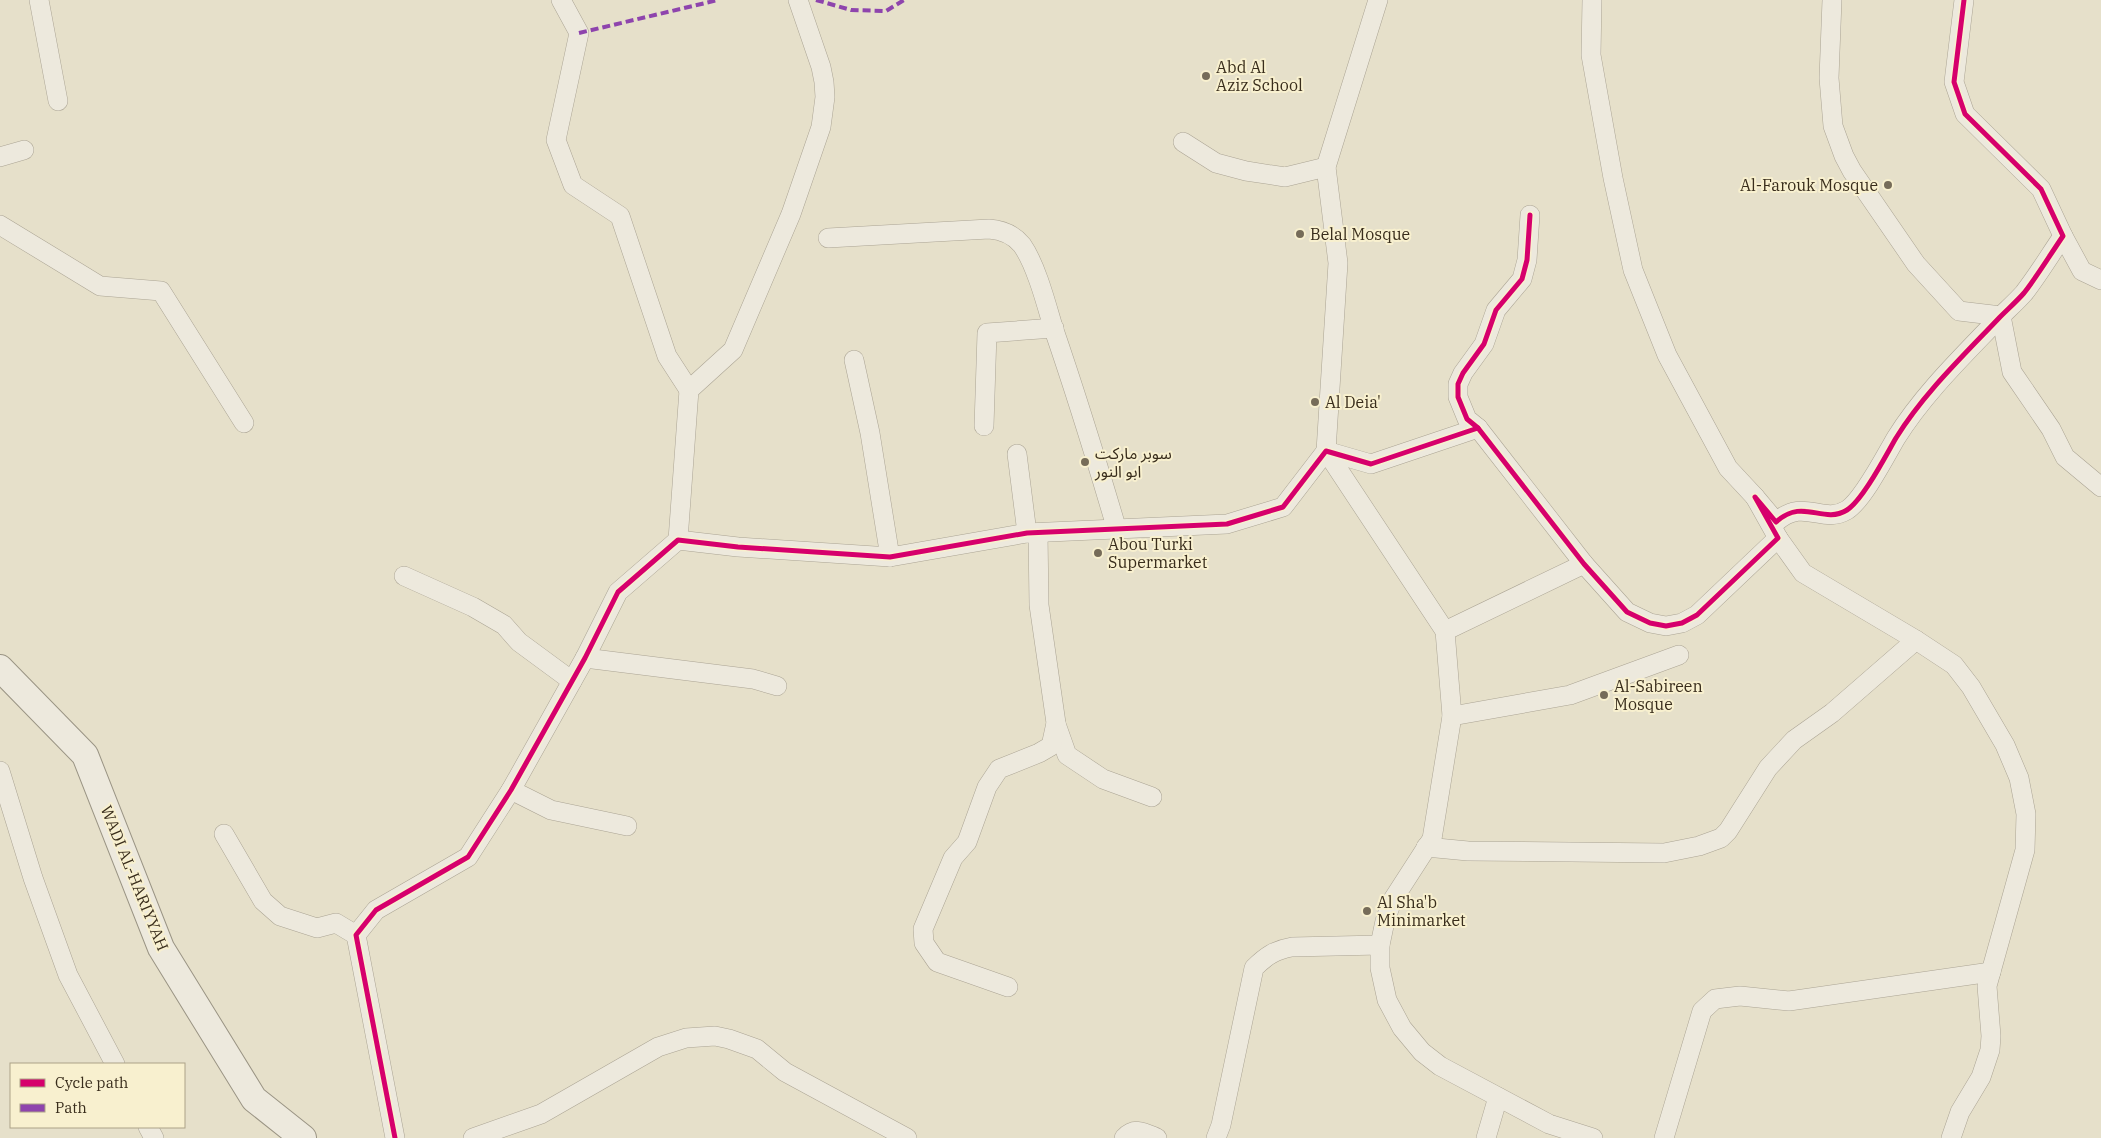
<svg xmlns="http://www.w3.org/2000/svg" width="2101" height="1138" font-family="'IBM Plex Serif','Noto Sans Arabic',serif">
<rect width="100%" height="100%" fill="#e6e0ca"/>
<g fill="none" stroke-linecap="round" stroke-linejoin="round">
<defs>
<g id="street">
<path d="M39,0l19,101"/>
<path d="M561,0l18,33 -23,107 17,45 47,31 47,140 22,34"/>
<path d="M1378,0l-52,167 12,96 -12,188 119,180 7,85 -20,123 -40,62 -7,20 -5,24v23l7,32 15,28 20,24 18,14 109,58 44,14"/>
<path d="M1592,0l-1,55 22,123 20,92 34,85 61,113 27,29"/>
<path d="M1832,0l-3,78 4,48 11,30 8,15 64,93 43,47 42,5 11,56 39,57 14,28 36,30"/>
<path d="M1183,142l33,21 30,8 39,6 41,-10"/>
<path d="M0,157l24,-7"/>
<path d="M1530,215l-3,45 -5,19 -26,31 -12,34 -21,29 -5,11v13l9,22 11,9 106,136 43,48 23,11 16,3 16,-3 15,-8 81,-77 -23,-41 21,25c28,-25 46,3 71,-12 16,-10 39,-55 49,-72 28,-45 68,-83 104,-121 8,-8 17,-16 24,-24 14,-18 26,-38 39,-57l-22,-47 -76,-75 -11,-32 10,-82"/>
<path d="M0,225l100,61 61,5 83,132"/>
<path d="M2063,236l19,35 19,9"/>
<path d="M828,238l161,-9c13,1 25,6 33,16 14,20 24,58 31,82 23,67 44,135 64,203"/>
<path d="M854,360l16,73 20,124"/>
<path d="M984,426l3,-93 67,-5"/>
<path d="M1017,454l10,79"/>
<path d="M1778,538l25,35 113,67 38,25 17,22 34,58 14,33 7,36 -1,36 -38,136 4,50 -1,14 -9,27 -21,35 -9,26"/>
<path d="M678,540l11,-150 44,-40 58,-136 30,-87 4,-30 -1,-15 -3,-15 -23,-67"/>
<path d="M404,576l69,31 31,18 15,17 53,39"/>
<path d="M1445,631l139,-67"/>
<path d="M585,658l168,21 24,7"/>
<path d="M1452,716l118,-21 109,-40"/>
<path d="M1056,724l11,31 36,24 49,18"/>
<path d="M0,771l33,107 35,97 47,89"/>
<path d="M511,790l40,20 76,16"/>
<path d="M224,834l39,67 17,15 37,12 19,-5 20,12"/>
<path d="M1426,847l42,4 196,2 35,-7 22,-8 7,-7 40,-63 26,-28 38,-27 84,-73"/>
<path d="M1008,987l-71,-25 -13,-19 -1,-14 30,-71 14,-16 20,-55 12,-18 40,-16 12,-7 5,-23 -17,-118 -1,-72"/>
<path d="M148,1127l6,11"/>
<path d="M395,1138l-39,-203 20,-25 92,-53 43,-67 74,-132 33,-66 60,-52 60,7 152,10 137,-24 200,-9 56,-17 43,-56 45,13 107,-36"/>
<path d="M473,1138l68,-24 117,-67 28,-9 29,-2 14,3 28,10 28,23 122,66"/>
<path d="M1124,1138c11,-12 21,-5 33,0"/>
<path d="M1216,1138l5,-13 33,-157c12,-12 21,-18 38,-21l88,-2"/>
<path d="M1486,1138l12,-41"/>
<path d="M1664,1138l38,-127 13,-12 25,-3 49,5 202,-29"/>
</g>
<path id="secondary" d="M0,668l85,87 76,193 93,151 49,39"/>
</defs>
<use href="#street" stroke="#aba494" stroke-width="20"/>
<use href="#secondary" stroke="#9a9484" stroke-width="28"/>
<use href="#street" stroke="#ede9dd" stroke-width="19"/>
<use href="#secondary" stroke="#ede9dd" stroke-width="26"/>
<g stroke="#8e44ad" stroke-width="4" stroke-dasharray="8 4" stroke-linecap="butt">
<path d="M816,0l35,10 35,1 18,-11"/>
<path d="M579,33l139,-33"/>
</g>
<defs>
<g id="cycleway">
<path d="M1530,215l-3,45 -5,19 -26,31 -12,34 -21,29 -5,11v13l9,22 11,9 106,136 43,48 23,11 16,3 16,-3 15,-8 81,-77 -23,-41 21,25c28,-25 46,3 71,-12 16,-10 39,-55 49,-72 28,-45 68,-83 104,-121 8,-8 17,-16 24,-24 14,-18 26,-38 39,-57l-22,-47 -76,-75 -11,-32 10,-82"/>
<path d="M395,1138l-39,-203 20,-25 92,-53 43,-67 74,-132 33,-66 60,-52 60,7 152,10 137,-24 200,-9 56,-17 43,-56 45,13 107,-36"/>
</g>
</defs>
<use href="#cycleway" stroke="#f8f0cf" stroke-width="8"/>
<use href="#cycleway" stroke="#d6006c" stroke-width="5"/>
</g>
<g fill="#766c59" stroke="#f8f0cf" stroke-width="2">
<circle cx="1206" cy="76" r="5"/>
<circle cx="1888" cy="185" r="5"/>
<circle cx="1300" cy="234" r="5"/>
<circle cx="1315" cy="402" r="5"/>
<circle cx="1085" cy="462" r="5"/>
<circle cx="1098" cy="553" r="5"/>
<circle cx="1604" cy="695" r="5"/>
<circle cx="1367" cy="911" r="5"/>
</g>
<g text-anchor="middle" stroke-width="4" stroke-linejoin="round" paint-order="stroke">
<g font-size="16" fill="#392d1c" stroke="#f8f0cf" text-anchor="start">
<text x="1216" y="73">Abd Al<tspan x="1216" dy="18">Aziz School</tspan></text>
<text x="1878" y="191" text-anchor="end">Al-Farouk Mosque</text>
<text x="1310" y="240">Belal Mosque</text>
<text x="1325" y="408">Al Deia'</text>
<text x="1095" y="459">سوبر ماركت<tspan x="1095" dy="18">ابو النور</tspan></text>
<text x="1108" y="550">Abou Turki<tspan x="1108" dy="18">Supermarket</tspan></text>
<text x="1614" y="692">Al-Sabireen<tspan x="1614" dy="18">Mosque</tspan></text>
<text x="1377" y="908">Al Sha'b<tspan x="1377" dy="18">Minimarket</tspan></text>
</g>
<g font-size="16" fill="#392d1c" stroke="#f8f0cf">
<text transform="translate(135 878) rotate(68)" y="6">WADI AL-HARIYYAH</text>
</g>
</g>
<rect x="10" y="1063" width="175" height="65" fill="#f8f0cf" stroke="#aca287"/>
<rect x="20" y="1079" width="25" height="8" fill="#d6006c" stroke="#aca287"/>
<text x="55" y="1088" font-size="15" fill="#392d1c">Cycle path</text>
<rect x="20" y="1104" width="25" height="8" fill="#8e44ad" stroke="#aca287"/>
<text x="55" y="1113" font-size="15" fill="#392d1c">Path</text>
</svg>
